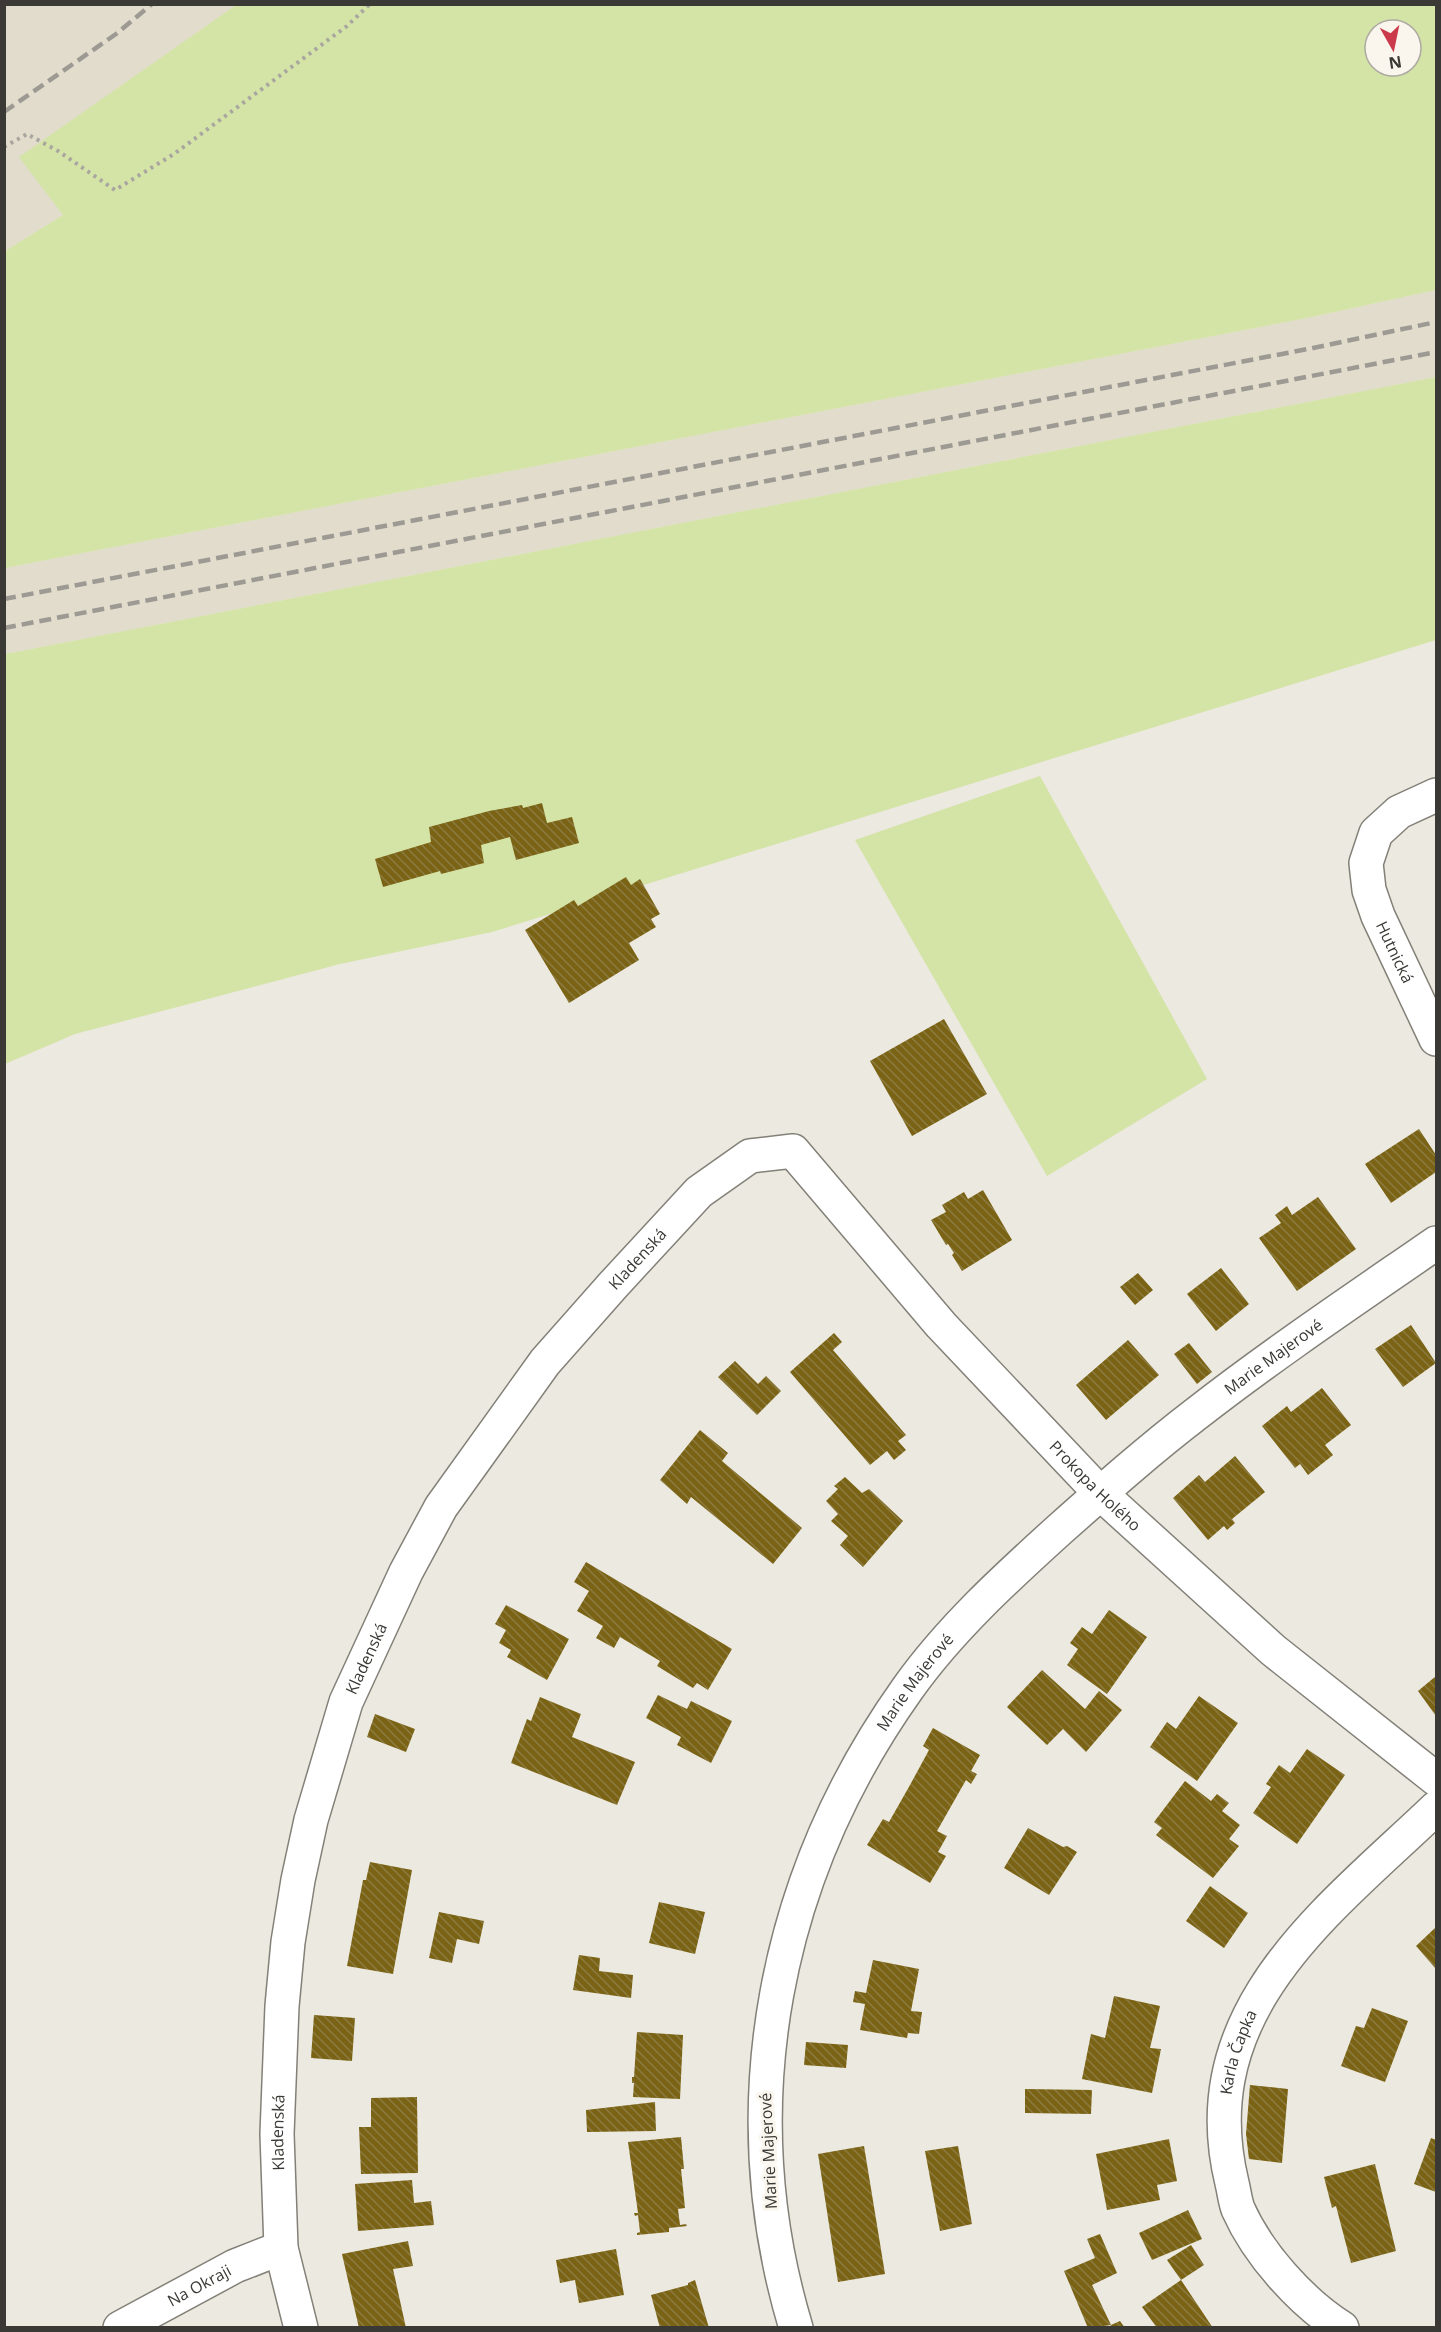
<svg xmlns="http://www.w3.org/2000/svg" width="1441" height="2332" font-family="'Open Sans',sans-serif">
<defs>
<pattern id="building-back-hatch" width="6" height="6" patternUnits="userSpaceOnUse" patternTransform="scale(1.5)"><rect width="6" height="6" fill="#7a6314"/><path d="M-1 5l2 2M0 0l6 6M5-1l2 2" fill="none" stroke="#8c7b40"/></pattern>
</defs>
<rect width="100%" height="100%" fill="#ece9e0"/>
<g fill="#e2dccc">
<path d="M5,5h231l-216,152 43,58 -58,36z"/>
<path d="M1436,290v87l-1431,277v-86l1302,-250z"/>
</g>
<g fill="#d4e3a6" fill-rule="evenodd">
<path d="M236,5h1200v285l-129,28 -1302,250v-317l58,-36 -44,-58zM1375,30h36v36h-36z"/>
<path d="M1436,377v263l-944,292 -152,32 -265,70 -70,30v-410z"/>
<path d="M1040,776l167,303 -160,97 -192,-336z"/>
</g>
<g fill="url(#building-back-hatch)">
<path d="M542,803l5,20 25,-6 7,26 -63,17 -6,-23 -29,8 3,18 -43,11 -1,-3 -57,16 -8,-28 56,-17 -2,-15 60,-16 33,-6 1,3z"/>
<path d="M626,877l5,8 9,-6 20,35 -9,5 5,8 -27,16 10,17 -70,43 -44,-73 49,-30 4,6z"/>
<path d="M944,1019l43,75 -75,42 -42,-75z"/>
<path d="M1419,1129l17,26v17l-45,31 -26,-39z"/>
<path d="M983,1190l29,50 -50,31 -10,-16 2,-2 -6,-9 -2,1 -15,-25 15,-8 -4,-7 22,-13 4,7z"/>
<path d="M1318,1197l38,52 -59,42 -38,-53 22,-15 -6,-8 12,-9 5,9z"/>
<path d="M1221,1268l28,36 -33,27 -29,-37z"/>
<path d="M1138,1273l15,17 -18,15 -15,-18z"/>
<path d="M1411,1325l25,38 -33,24 -28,-38z"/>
<path d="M834,1333l8,9 -9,8 73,85 -8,6 8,9 -12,10 -7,-9 -17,14 -80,-93z"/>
<path d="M1128,1340l31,35 -53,45 -30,-35z"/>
<path d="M1189,1343l23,29 -15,12 -23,-30z"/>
<path d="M735,1361l23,23 8,-8 15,15 -24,24 -39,-38z"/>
<path d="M1322,1388l29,37 -26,20 8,10 -25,20 -8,-11 -5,4 -33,-42 25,-20 4,6z"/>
<path d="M700,1430l28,23 -6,8 80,67 -29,36 -82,-67 -4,7 -27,-24z"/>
<path d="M1235,1456l30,36 -33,27 3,4 -8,7 -3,-4 -16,14 -35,-42 26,-23 6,7z"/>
<path d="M845,1477l17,16 7,-4 34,32 -40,46 -23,-22 8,-9 -17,-15 7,-7 -12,-13 12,-12 -4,-3z"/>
<path d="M586,1562l146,87 -24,41 -11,-7 -4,5 -36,-22 3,-5 -40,-24 -6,11 -18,-10 7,-12 -26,-15 12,-20 -15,-9z"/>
<path d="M506,1605l63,34 -22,41 -40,-23 4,-7 -12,-7 7,-13 -11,-6z"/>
<path d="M1109,1610l38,27 -40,57 -40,-29 11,-16 -8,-6 12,-16 10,7z"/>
<path d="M1042,1670l43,39 14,-18 23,19 -36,42 -23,-23 -16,16 -40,-38z"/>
<path d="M1436,1676v40l-18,-25z"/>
<path d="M658,1695l29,14 4,-8 41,20 -21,42 -34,-18 4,-8 -35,-19z"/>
<path d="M1199,1696l39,27 -41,58 -47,-34 17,-25 9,7z"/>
<path d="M540,1697l41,17 -9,23 63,25 -18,43 -106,-42 16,-44 4,2z"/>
<path d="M375,1714l40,15 -9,23 -39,-15z"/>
<path d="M933,1728l47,27 -9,16 6,3 -6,10 -5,-4 -29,51 10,5 -9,16 8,4 -16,27 -63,-38 16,-26 6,3 21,-37 19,-35 -6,-4z"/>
<path d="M1307,1749l38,26 -48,69 -44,-31 18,-26 -5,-3 13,-19 11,8z"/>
<path d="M1185,1781l26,20 6,-7 12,9 -7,8 18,14 -11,14 10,7 -26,32 -57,-43 6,-7 -8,-6z"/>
<path d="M1028,1828l35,19 4,-1 10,6 -28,43 -45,-27z"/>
<path d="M370,1862l42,8 -19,104 -46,-8 16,-86h3z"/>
<path d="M1210,1886l38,27 -24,35 -38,-27z"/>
<path d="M659,1902l46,10 -10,42 -46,-11z"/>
<path d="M439,1912l45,9 -5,23 -22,-5 -5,24 -23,-5z"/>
<path d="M1436,1927v42l-20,-23z"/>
<path d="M579,1955l21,3 -1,13 34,4 -2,23 -58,-8z"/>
<path d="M873,1960l46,9 -8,42 11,1 -3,22 -11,-1 -1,5 -47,-8 5,-26 -12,-2 2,-11 11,2z"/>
<path d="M1114,1996l46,10 -10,42 11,1 -9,44 -70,-14 9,-45 14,4z"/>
<path d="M1372,2008l36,13 -23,61 -44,-16 15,-40 8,2z"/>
<path d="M314,2015l41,3 -3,43 -41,-3z"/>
<path d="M637,2032l46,3 -3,64 -47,-2 1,-14h-2v-6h2z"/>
<path d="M806,2042l42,3 -2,23 -42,-3z"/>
<path d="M1250,2085l38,4 -6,74 -33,-4 -3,-25z"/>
<path d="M1025,2089l67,1 -1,24 -66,-1z"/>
<path d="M417,2097l1,76 -57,1 -2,-47h12v-29z"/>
<path d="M655,2102l1,29 -69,1 -1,-22z"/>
<path d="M681,2137l3,32h-3l4,39 -7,1 2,16 6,-1 1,2 -18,2v4l-32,3v-2l3,-1 -2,-17 -3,1 -1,-3h4l-10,-71z"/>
<path d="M1431,2138l5,2v52l-22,-8z"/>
<path d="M1169,2139l8,42 -20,4 3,15 -53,10 -11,-56z"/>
<path d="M864,2146l21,128 -47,8 -20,-128z"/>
<path d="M958,2146l14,78 -32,7 -15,-80z"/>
<path d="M1375,2164l21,87 -45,12 -15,-57 -4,2 -8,-31z"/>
<path d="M412,2180l2,23 17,-2 3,24 -76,6 -3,-47z"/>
<path d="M1188,2210l14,29 -50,21 -13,-27z"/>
<path d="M1100,2234l17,39 -25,12 19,40 9,-4 5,7h-16l2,-3 -23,3 -24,-57 31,-13 -8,-19z"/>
<path d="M408,2241l5,25 -20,3 13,59h-47l-17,-74z"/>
<path d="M1191,2245l13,20 -23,15 -14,-20z"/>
<path d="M616,2249l8,46 -45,8 -4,-23 -15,3 -4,-23z"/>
<path d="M695,2280l14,48h-49l-9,-33 37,-10v-2z"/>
<path d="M1181,2280l32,48h-56l-15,-21z"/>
</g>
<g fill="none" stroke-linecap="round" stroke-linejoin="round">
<defs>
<g id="minor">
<path id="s1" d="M1436,795l-37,17 -23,21 -10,30 3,27 9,26 58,123"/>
<path id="s2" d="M120,2328l115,-62 46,-18"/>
<path id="s3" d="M301,2328l-20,-80 -4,-114 5,-128 6,-64 10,-62 13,-60 35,-118 60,-130 35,-65 104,-145 69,-78 85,-92 51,-36 43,-5 148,174 159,168 173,157 163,129"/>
<path id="s4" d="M796,2328c-67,-223 -22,-452 112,-640 42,-59 98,-110 151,-158 45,-40 90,-80 137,-116 77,-60 159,-115 240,-171"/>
<path id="s5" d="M1342,2328c-41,-26 -84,-74 -104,-119 -3,-8 -4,-18 -6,-26 -42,-172 94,-270 204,-375"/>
</g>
</defs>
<use href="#minor" stroke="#838078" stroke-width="36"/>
<path stroke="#a8a69f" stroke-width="4" stroke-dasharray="3 4.5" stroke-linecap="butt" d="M4,147l23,-13 31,17 57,39 59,-36 173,-128 23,-22"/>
<use href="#minor" stroke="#fff" stroke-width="33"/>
<g stroke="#9c9a93" stroke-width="4.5" stroke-dasharray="12 6" stroke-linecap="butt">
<path d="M4,112l112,-78 36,-30"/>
<path d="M4,599l1309,-251 123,-26"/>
<path d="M4,628l1432,-276"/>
</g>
</g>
<g text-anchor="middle" stroke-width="6" stroke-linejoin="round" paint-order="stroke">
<g font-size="16" fill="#3a3935" stroke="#faf6ed">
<text dy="6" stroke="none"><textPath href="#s1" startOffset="198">Hutnická</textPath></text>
<text dy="6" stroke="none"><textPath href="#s3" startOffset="1170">Kladenská</textPath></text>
<text dy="6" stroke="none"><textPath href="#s4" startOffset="1168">Marie Majerové</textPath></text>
<text dy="6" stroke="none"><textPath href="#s3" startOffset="1818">Prokopa Holého</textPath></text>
<text dy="6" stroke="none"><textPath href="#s3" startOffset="684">Kladenská</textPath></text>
<text dy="6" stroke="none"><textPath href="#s4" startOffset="682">Marie Majerové</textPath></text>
<text dy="6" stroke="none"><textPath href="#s5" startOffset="320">Karla Čapka</textPath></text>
<text dy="6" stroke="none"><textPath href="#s3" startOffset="198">Kladenská</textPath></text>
<text transform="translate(768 2151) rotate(-93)" y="6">Marie Majerové</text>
<text dy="6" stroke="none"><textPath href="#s2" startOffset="90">Na Okraji</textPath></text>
</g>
</g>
<rect width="1441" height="2332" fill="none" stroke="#3a3935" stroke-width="12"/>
<g transform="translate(1393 48) rotate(171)"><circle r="28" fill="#faf6ed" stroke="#adaaa3" stroke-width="1.5"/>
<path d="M0-4.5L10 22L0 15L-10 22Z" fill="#ca3a4b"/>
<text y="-9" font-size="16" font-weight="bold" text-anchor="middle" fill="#3a3935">N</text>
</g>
</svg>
